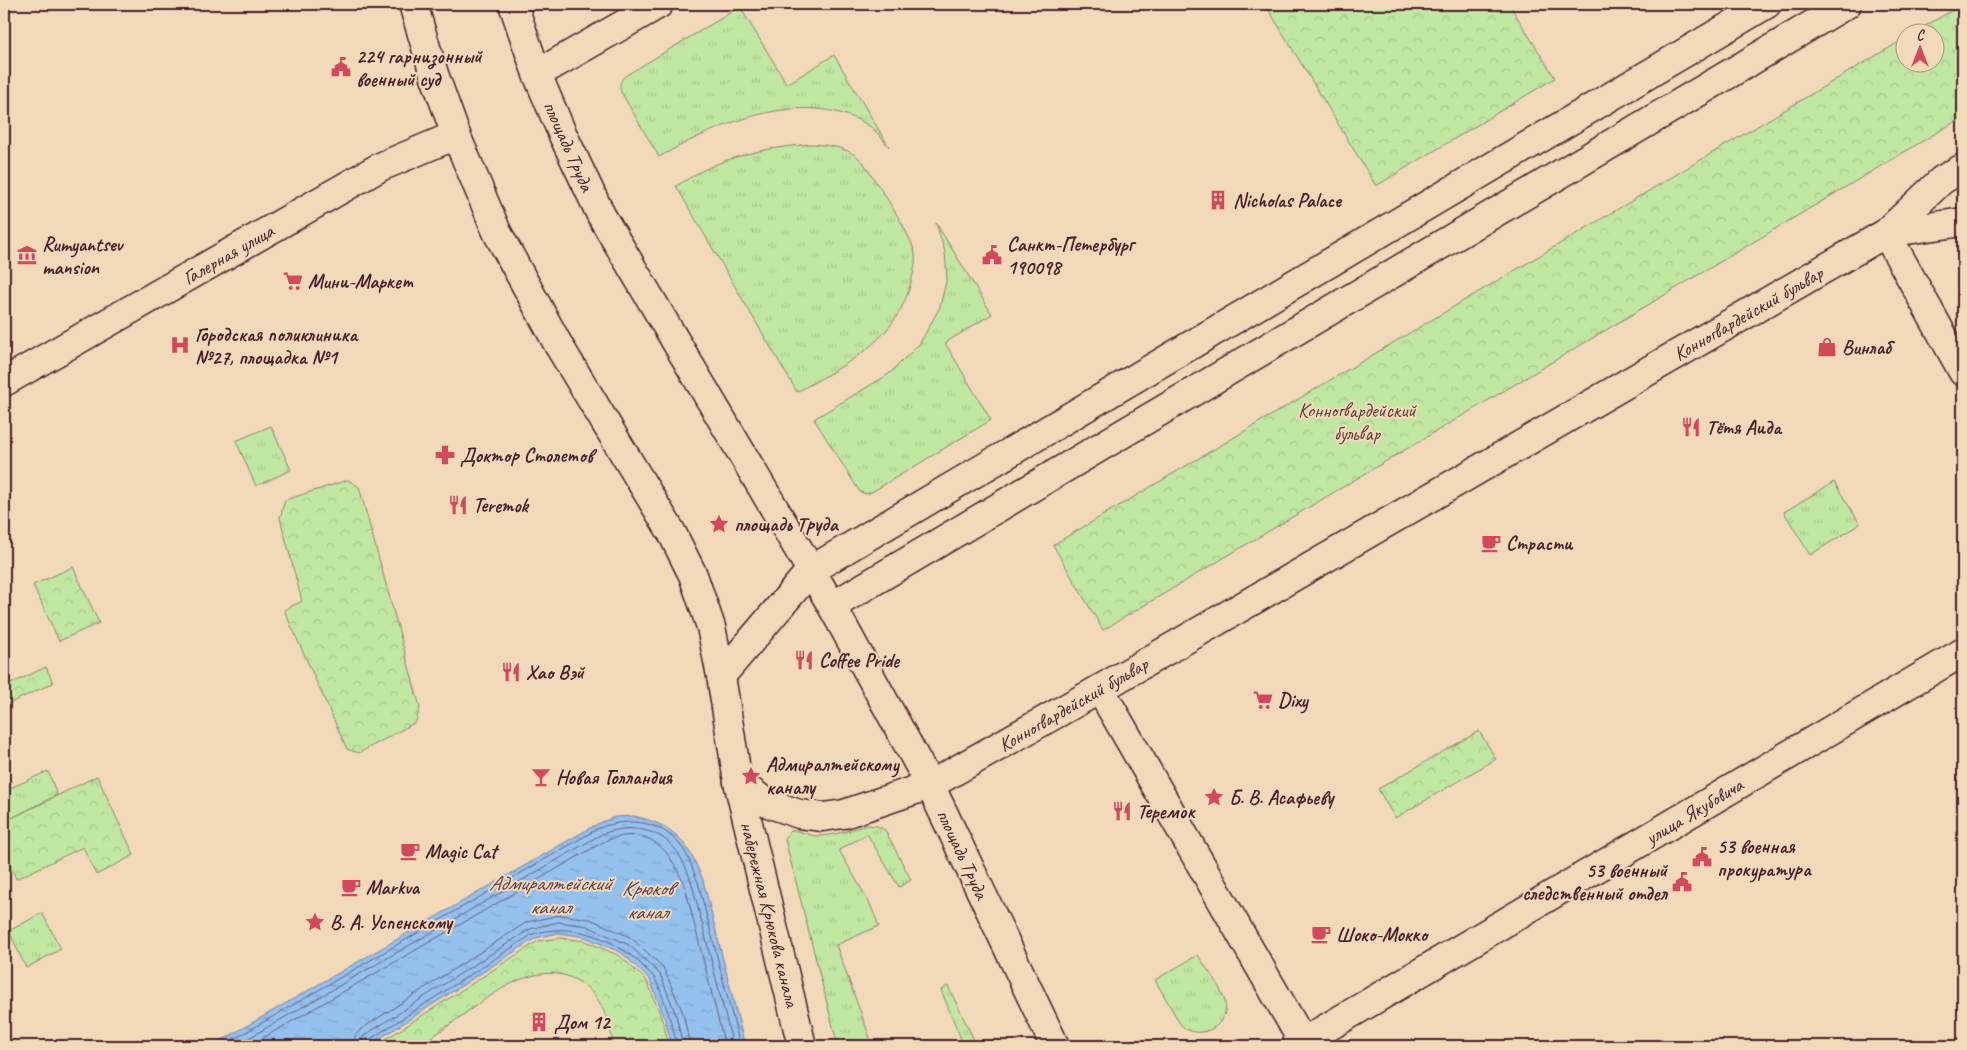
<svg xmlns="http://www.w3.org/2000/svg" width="1967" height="1050" font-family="Caveat,sans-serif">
<defs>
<pattern id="grass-tufts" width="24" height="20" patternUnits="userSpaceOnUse" patternTransform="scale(1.25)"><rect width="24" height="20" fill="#c1e8a2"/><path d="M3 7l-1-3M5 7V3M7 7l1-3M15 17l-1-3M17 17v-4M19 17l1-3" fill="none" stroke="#a7c78c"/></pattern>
<pattern id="forest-crowns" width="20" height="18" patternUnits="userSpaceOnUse" patternTransform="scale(1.25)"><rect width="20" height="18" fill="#c1e8a2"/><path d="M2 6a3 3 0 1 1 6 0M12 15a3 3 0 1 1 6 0" fill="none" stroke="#a7c78c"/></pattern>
<pattern id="water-ripples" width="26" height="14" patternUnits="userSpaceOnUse" patternTransform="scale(1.25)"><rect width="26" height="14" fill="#94c1ee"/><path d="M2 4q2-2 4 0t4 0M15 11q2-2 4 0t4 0" fill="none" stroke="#81a5cc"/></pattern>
</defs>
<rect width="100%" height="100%" fill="#f2d9ba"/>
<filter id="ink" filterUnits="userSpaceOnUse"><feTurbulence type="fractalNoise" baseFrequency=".02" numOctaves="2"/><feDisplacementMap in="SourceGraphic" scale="10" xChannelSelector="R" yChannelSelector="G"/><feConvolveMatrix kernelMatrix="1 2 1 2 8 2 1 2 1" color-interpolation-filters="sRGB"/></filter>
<g filter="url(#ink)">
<g fill="url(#grass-tufts)" stroke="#868466">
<path d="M740,7l47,77 47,-29 55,92c-6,-7 -13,-17 -21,-22 -65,-39 -150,-1 -209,32l-38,-65c-2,-7 -1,-11 4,-16z"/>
<path d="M812,144c21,2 36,3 51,18 12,19 50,73 52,93 1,11 -3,23 -6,34 -17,55 -65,76 -112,103l-121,-206c11,-6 22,-14 34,-19 32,-15 67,-20 102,-23z"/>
<path d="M936,223l56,91 -47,29 46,77 -119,72 -6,2 -6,-2 -46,-73 75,-45 31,-31 20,-36 7,-30 -2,-25z"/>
<path d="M271,426l20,44 -35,16 -20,-45z"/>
<path d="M1834,482l26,42 -50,31 -26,-43z"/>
<path d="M48,771l9,24 -53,27v-31z"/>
<path d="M868,825l9,1 8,4 26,50 -12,7 -32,-53 -28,16 31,54 9,22 -43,19 37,101h-35l-53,-207 5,-8c9,-2 18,5 27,5 18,0 34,-7 51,-11z"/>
<path d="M42,913l19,36 -35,19 -17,-37z"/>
<path d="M1198,955c8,13 24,33 27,47 5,25 -28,40 -44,23l-26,-45z"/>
<path d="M948,986l29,60h-13l-23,-56z"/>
</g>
<g fill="url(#forest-crowns)" stroke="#868466">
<path d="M1265,4h244l46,74 -179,108z"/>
<path d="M1963,4v113l-860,513 -50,-85 851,-506v23h30v-30h-19z"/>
<path d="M348,480l11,7 61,220 -4,15 -57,31 -12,-4 -63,-139 18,-9 -22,-83 5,-18z"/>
<path d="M73,567l26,56 -40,18 -26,-56z"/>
<path d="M46,667l7,16 -45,21 -4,-9v-8z"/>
<path d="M1479,731l17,28 -101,59 -17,-29z"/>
<path d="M97,776l37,79 -38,20 -13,-28 -67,32 -12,-28v-29z"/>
<path d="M561,938l24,3 35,15 27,25 16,41 6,24h-55c-7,-29 -12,-54 -42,-68 -53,-23 -110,46 -155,67 -9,4 -32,1 -42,1l163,-105z"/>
</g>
<path fill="url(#water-ripples)" stroke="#7680a0" d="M634,816c43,10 53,26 69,64l42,166h-73l-7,-27 -15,-39 -28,-27 -37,-16 -26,-4 -23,5 -168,108h-152l1,-3 380,-219 18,-7z"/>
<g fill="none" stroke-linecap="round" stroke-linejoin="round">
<g stroke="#686079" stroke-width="1">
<path d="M222,1046l377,-218c30,-11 61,-8 82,18 8,10 12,25 17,36l42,164"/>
<path d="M235,1046l367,-212c26,-10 59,-7 76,19 6,9 10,20 14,31l41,162"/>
<path d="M249,1046l356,-205c45,-17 64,7 80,46l40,159"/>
<path d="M353,1046l2,-10 6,-7 166,-107 33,-7 30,4 40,18 33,30 20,46 7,33"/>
<path d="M360,1046l1,-6 4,-5 165,-106 29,-7 28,4 42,19 31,29 16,41 7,31"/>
<path d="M366,1046l3,-6 164,-106c39,-12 78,3 107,29 4,5 10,9 14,14 7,11 21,56 23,69"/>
</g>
<defs>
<g id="minor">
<path d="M537,74l122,-70"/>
<path d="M1963,168l-21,12 -56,53 77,139"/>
<path d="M4,382l376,-215 76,-32"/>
<path d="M832,606l1015,-602"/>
<path d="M721,676l90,-106 956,-566"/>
<path d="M1100,689l203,353"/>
<path d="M1296,1046l667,-394"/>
</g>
<g id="major">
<path d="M413,4l21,70 22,61 41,97 62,114 113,187 21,42 18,52 10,49 17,106 64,264"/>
<path d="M513,4l24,70 25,59 39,82 231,391 98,179 125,261"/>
<path d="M738,782l27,20 34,12 24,3 21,-3 86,-29 170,-96 786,-456 77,-11"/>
</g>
</defs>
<use href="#minor" stroke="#4a1f2b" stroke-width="31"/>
<use href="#major" stroke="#4a1f2b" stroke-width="31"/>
<use href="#minor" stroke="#f2d9ba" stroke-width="28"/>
<use href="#major" stroke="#f2d9ba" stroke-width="28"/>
</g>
</g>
<defs>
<symbol id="civic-bare" viewBox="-9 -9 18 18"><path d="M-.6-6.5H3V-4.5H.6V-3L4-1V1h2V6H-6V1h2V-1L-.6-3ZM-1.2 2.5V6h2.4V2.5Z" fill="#d1495b" stroke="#f2d9ba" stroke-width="2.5" paint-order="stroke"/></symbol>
<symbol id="building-bare" viewBox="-9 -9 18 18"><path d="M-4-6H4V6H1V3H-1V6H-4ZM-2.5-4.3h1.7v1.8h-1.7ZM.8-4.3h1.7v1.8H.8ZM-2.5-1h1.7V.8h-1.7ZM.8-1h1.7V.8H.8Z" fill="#d1495b" stroke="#f2d9ba" stroke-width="2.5" paint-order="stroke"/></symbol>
<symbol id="museum-bare" viewBox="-9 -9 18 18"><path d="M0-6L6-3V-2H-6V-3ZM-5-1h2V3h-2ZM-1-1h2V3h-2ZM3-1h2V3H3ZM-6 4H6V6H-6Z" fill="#d1495b" stroke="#f2d9ba" stroke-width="2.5" paint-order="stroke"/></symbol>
<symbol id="supermarket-bare" viewBox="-9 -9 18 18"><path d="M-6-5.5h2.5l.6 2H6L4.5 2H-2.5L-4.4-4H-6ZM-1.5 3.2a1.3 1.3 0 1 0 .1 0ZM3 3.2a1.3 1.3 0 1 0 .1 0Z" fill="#d1495b" stroke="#f2d9ba" stroke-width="2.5" paint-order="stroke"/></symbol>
<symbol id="hospital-bare" viewBox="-9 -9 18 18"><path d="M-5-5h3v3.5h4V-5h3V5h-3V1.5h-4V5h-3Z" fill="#d1495b" stroke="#f2d9ba" stroke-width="2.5" paint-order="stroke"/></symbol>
<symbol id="shop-bare" viewBox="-9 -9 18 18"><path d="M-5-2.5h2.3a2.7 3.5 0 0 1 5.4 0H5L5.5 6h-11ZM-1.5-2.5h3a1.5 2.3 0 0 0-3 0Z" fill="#d1495b" stroke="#f2d9ba" stroke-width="2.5" paint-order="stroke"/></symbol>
<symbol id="restaurant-bare" viewBox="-9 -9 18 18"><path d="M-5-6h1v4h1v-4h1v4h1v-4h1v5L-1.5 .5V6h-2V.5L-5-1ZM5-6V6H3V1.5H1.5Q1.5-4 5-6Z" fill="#d1495b" stroke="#f2d9ba" stroke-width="2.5" paint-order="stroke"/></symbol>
<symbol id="pharmacy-bare" viewBox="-9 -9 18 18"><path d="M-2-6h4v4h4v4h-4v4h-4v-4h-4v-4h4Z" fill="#d1495b" stroke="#f2d9ba" stroke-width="2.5" paint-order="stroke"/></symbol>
<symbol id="sight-bare" viewBox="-9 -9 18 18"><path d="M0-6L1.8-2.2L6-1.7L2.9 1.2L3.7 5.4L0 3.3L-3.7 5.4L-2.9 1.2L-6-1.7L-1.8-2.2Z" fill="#d1495b" stroke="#f2d9ba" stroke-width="2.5" paint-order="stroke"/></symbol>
<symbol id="cafe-bare" viewBox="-9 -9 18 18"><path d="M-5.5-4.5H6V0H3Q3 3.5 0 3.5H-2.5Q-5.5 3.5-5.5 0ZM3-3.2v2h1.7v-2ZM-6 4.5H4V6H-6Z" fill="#d1495b" stroke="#f2d9ba" stroke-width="2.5" paint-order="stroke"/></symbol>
<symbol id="bar-bare" viewBox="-9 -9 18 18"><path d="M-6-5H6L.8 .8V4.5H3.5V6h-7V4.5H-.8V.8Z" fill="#d1495b" stroke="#f2d9ba" stroke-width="2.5" paint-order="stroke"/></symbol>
</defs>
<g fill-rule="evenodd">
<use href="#civic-bare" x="327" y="53" width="28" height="28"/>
<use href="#building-bare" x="1204" y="186" width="28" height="28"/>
<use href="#museum-bare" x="13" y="241" width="28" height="28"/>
<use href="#civic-bare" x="978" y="241" width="28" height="28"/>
<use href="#supermarket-bare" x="279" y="267" width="28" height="28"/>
<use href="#hospital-bare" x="166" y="331" width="28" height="28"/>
<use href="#shop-bare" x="1813" y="333" width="28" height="28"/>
<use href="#restaurant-bare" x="1677" y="413" width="28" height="28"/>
<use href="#pharmacy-bare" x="431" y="441" width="28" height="28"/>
<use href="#restaurant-bare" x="444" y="491" width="28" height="28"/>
<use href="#sight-bare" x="705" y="510" width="28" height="28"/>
<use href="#cafe-bare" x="1477" y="529" width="28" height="28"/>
<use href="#restaurant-bare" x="790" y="646" width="28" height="28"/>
<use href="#restaurant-bare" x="497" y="658" width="28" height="28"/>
<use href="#supermarket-bare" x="1249" y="686" width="28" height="28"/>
<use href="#sight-bare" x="737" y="762" width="28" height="28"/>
<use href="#bar-bare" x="527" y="763" width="28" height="28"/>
<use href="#sight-bare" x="1200" y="783" width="28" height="28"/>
<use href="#restaurant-bare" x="1108" y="797" width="28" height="28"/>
<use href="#cafe-bare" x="396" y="837" width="28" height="28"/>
<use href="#civic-bare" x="1688" y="843" width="28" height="28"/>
<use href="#civic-bare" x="1668" y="868" width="28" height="28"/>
<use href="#cafe-bare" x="337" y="873" width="28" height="28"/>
<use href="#sight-bare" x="301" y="908" width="28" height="28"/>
<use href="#cafe-bare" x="1307" y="920" width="28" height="28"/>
<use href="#building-bare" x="525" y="1008" width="28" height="28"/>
</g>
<g text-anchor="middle" stroke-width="4" stroke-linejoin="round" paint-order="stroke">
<g font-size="20" font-weight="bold" fill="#4a1f2b" stroke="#f2d9ba" text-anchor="start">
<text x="356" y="63">224 гарнизонный<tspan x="356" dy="23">военный суд</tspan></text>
<text x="1233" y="207">Nicholas Palace</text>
<text x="42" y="251">Rumyantsev<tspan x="42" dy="23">mansion</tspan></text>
<text x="1007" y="251">Санкт-Петербург<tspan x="1007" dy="23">190098</tspan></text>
<text x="308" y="288">Мини-Маркет</text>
<text x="195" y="341">Городская поликлиника<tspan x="195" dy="23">№27, площадка №1</tspan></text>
<text x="1842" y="354">Винлаб</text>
<text x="1706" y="434">Тётя Аида</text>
<text x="460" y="462">Доктор Столетов</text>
<text x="473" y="512">Teremok</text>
<text x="734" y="531">площадь Труда</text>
<text x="1506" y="550">Страсти</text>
<text x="819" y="667">Coffee Pride</text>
<text x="526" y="679">Хао Вэй</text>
<text x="1278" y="707">Dixy</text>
<text x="766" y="771">Адмиралтейскому<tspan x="766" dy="23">каналу</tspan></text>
<text x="556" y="784">Новая Голландия</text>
<text x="1229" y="804">Б. В. Асафьеву</text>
<text x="1137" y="818">Теремок</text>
<text x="1717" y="853">53 военная<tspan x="1717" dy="23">прокуратура</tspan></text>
<text x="425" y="858">Magic Cat</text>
<text x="1667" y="877" text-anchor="end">53 военный<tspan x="1667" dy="23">следственный отдел</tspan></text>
<text x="366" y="894">Markva</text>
<text x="330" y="929">В. А. Успенскому</text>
<text x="1336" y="941">Шоко-Мокко</text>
<text x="554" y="1029">Дом 12</text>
</g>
<g font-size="20" fill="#4a1f2b" stroke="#f2d9ba">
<text transform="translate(569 146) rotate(66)" y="7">площадь Труда</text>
<text transform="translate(228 254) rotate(-30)" y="7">Галерная улица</text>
<text transform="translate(1748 313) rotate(-30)" y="7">Конногвардейский бульвар</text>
<text transform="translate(1073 704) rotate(-30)" y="7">Конногвардейский бульвар</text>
<text transform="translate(1694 811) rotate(-31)" y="7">улица Якубовича</text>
<text transform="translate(963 854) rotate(65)" y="7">площадь Труда</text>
<text transform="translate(770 914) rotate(76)" y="7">набережная Крюкова канала</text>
</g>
<g font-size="20" fill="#5c3d3d" stroke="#f2d9ba">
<text x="1357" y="417">Конногвардейский<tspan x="1357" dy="23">бульвар</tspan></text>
</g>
<g font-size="21" font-style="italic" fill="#593f52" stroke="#f2d9ba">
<text x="550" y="890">Адмиралтейский<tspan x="550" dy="24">канал</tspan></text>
<text x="647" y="895">Крюков<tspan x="647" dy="24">канал</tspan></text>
</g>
</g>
<rect width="1967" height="1050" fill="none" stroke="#f2d9ba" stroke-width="20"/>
<rect x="10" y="10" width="1947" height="1030" fill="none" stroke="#4a1f2b" stroke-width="2" filter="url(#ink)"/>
<g transform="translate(1920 48)"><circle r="24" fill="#f2d9ba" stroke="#af8f81"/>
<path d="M0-4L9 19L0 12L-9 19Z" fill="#d1495b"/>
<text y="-8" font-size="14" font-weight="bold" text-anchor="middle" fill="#4a1f2b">С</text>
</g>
</svg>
